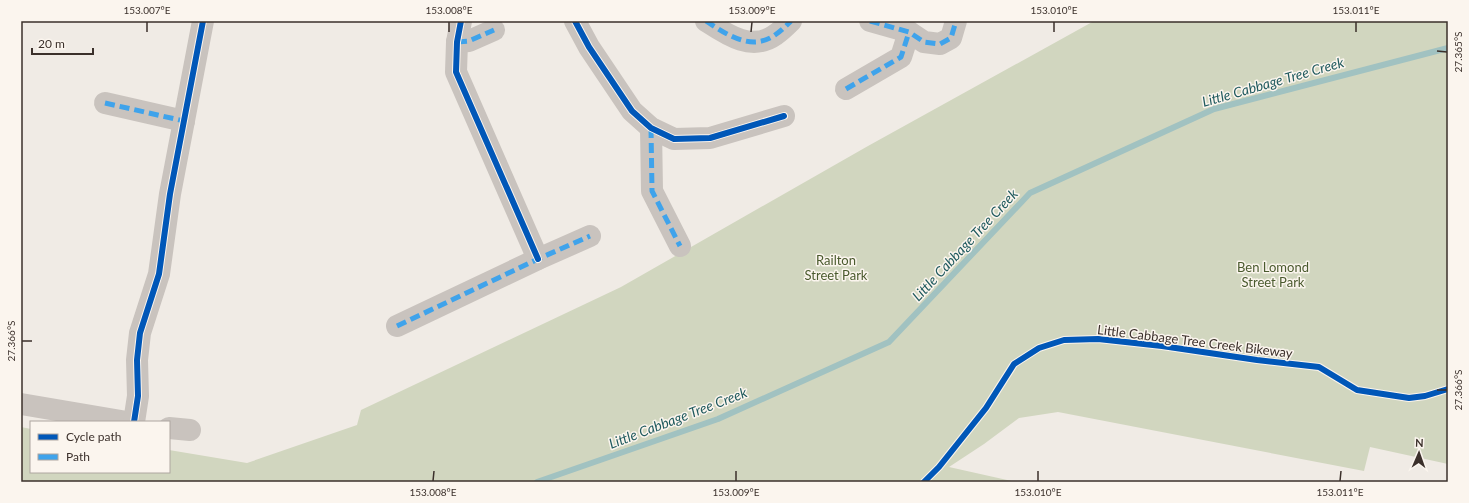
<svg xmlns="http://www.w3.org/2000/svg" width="1469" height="503" font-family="Lato,sans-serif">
<rect width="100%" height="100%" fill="#f0ebe5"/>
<path fill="#d1d6bf" d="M1094,21h354v443l-78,-17 -6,24 -306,-59 -39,6 -35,26 -35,23 67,15h-995v-55l10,2v43h138v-22l78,13 110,-38 4,-15 260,-123 247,-141z"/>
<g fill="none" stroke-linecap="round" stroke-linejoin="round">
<path stroke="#a1c2c1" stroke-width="6" d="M537,482l181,-63 171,-77 141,-149 184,-84 234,-61"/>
<g stroke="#c9c3be" stroke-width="22">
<path d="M461,21l-4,21 -1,30 82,187"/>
<path d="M575,21l14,26 43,64 19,17 23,11 36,-1 74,-22"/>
<path d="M706,21c20,13 45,31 69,14 6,-4 11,-9 16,-14"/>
<path d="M870,21l39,11 15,10 16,2 11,-6 5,-17"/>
<path d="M457,42l12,-1 25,-11"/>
<path d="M846,89l55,-32 8,-25"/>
<path d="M105,103l79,18"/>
<path d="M651,128l1,63 28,55"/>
<path d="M397,326l141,-67 52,-23"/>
<path d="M21,404l106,18"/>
<path d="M134,422l4,-26 -1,-36 3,-27 19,-59 11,-80 33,-173"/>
<path d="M169,428l21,2"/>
</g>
<g stroke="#3fa3eb" stroke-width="5" stroke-dasharray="10 5" stroke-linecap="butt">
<path d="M706,21c20,13 45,31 69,14 6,-4 11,-9 16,-14"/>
<path d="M870,21l39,11 15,10 16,2 11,-6 5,-17"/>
<path d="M457,42l12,-1 25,-11"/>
<path d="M846,89l55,-32 8,-25"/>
<path d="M105,103l79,18"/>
<path d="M651,128l1,63 28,55"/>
<path d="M397,326l141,-67 52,-23"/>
</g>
<defs>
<g id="cycleway">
<path d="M461,21l-4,21 -1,30 82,187"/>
<path d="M575,21l14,26 43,64 19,17 23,11 36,-1 74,-22"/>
<path d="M134,422l4,-26 -1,-36 3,-27 19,-59 11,-80 33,-173"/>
<path d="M924,482l15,-15 47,-59 28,-44 25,-16 25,-8 34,-1 64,7 95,14 62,7 38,23 52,8 16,-2 23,-7"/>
</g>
</defs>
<use href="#cycleway" stroke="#fbf5ee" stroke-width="8"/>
<use href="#cycleway" stroke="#0057b8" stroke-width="6"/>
</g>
<path fill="none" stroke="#3b302b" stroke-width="1.5" d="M147,32v-10M449,32v-10M751,32l1,-10M1054,32v-10M1356,32v-10M1437,51l10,1M22,341h10M1437,390h10M433,481l1,-10M736,481v-10M1038,481v-10M1340,481l1,-10"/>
<g text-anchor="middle" stroke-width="3" stroke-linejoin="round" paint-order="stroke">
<g font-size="13" fill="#4a5a2e" stroke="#fbf5ee">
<text x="836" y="265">Railton<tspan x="836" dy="15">Street Park</tspan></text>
<text x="1273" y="272">Ben Lomond<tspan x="1273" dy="15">Street Park</tspan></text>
</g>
<g font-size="13" fill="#3b302b" stroke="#fbf5ee">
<text transform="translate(1195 341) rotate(7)" y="5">Little Cabbage Tree Creek Bikeway</text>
</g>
<g font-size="14" font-style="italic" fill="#1f5a5e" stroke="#fbf5ee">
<text transform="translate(1273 82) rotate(-16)" y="5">Little Cabbage Tree Creek</text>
<text transform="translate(965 245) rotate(-47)" y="5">Little Cabbage Tree Creek</text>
<text transform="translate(678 418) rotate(-21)" y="5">Little Cabbage Tree Creek</text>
</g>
</g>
<rect width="1469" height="503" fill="none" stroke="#fbf5ee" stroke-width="44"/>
<rect x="30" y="421" width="140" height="52" fill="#fbf5ee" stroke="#aea6a0"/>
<rect x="38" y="434" width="20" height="6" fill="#0057b8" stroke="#aea6a0"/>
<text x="66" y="441" font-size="12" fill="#3b302b">Cycle path</text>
<rect x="38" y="454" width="20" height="6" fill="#3fa3eb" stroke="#aea6a0"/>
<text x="66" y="461" font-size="12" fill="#3b302b">Path</text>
<g transform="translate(1419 453) rotate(2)" stroke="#fbf5ee" stroke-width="3" paint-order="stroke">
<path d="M0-3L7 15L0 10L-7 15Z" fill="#3b302b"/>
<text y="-6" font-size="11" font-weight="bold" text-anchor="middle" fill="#3b302b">N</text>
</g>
<path d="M32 48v6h61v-6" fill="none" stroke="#3b302b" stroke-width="2"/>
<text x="38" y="48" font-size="12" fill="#3b302b" stroke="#fbf5ee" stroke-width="3" paint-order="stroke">20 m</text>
<rect x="22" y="22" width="1425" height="459" fill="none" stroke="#3b302b" stroke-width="1.5"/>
<g font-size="10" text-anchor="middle" fill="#3b302b">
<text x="147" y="14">153.007°E</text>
<text x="449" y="14">153.008°E</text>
<text x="752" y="14">153.009°E</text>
<text x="1054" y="14">153.010°E</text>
<text x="1356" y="14">153.011°E</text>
<text transform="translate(1458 52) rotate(-90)" y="4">27.365°S</text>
<text transform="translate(11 341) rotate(-90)" y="4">27.366°S</text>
<text transform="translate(1458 390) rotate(-90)" y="4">27.366°S</text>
<text x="433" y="496">153.008°E</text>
<text x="736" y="496">153.009°E</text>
<text x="1038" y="496">153.010°E</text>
<text x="1340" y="496">153.011°E</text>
</g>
</svg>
